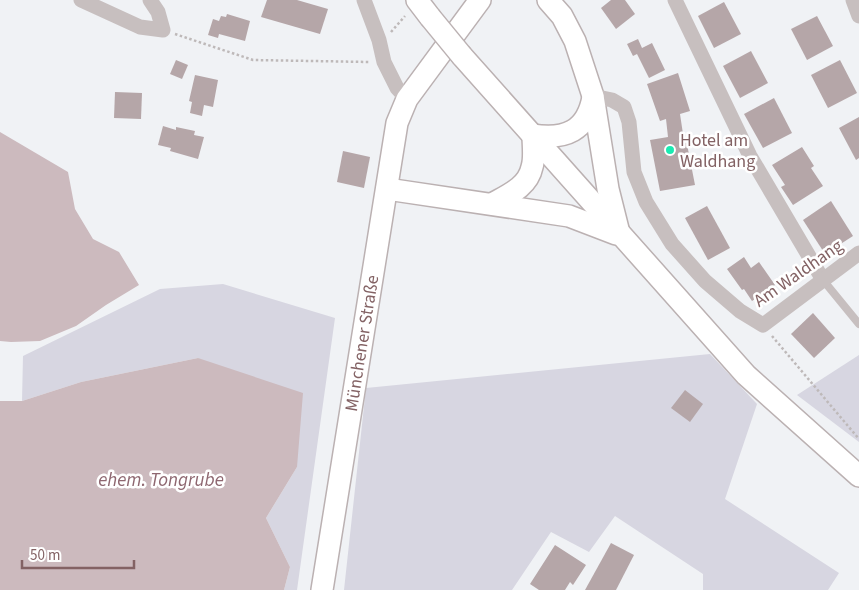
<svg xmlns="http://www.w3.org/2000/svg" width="859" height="590" font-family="'Source Sans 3',sans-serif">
<rect width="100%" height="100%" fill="#f0f2f5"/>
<g fill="#d7d6e1">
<path d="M223,284l112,34 -38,272h-13l6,-23 -24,-49 31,-51 -99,-109 -117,24 -59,19 1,-45 137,-67z"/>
<path d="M710,354l47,50 -32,95 114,74 -11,17h-125v-16l-88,-58 -26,36 -38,-20 -39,58h-168l22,-202z"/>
<path d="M859,355v87l-62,-47z"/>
</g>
<g fill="#ccbabe">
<path d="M0,132l68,40 7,37 18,30 26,13 20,33 -33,20 -30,21 -36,15 -29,1 -11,-1z"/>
<path d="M198,358l105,35 -6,74 -31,51 24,49 -6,23h-284v-189h22l59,-19z"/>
</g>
<g fill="#b5a6a8">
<path d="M267,0h30l31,9 -8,25 -59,-17z"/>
<path d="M611,0h14l10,14 -19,15 -15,-21z"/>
<path d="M724,2l17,32 -27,14 -16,-32z"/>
<path d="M227,14l23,7 -5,20 -26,-7 -1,4 -10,-3 5,-16 6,2 2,-5 5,1z"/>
<path d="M817,16l16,30 -26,14 -16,-31z"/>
<path d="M638,39l4,9 10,-5 13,27 -16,8 -12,-24 -4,2 -6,-12z"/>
<path d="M751,51l17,32 -28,15 -17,-32z"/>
<path d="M176,60l12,5 -6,14 -12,-5z"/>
<path d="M840,60l17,33 -29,15 -17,-33z"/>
<path d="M678,73l12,38 -10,3 3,20h2l10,51 -35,6 -10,-51 18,-3 -2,-18 -6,2 -13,-37z"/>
<path d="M195,75l23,5 -5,27 -9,-2 -2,11 -12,-3 2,-11 -3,-1z"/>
<path d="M115,92l27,1 -1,26 -27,-1z"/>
<path d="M774,98l18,35 -29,15 -19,-34z"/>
<path d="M859,117v41l-3,2 -17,-32z"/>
<path d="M163,126l13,4v-3l19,4 -1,4 10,2 -6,22 -28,-8 1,-3 -13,-3z"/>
<path d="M802,147l12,19 -3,2 12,18 -30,19 -12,-18 4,-2 -13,-20z"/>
<path d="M343,151l27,6 -6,31 -27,-6z"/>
<path d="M831,201l22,35 -28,18 -22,-34z"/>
<path d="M707,206l23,42 -22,12 -23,-42z"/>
<path d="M744,257l7,11 8,-6 16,23 -23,16 -8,-12 -2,1 -15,-21z"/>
<path d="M813,313l22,25 -21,20 -23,-24z"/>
<path d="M685,390l18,14 -13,18 -19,-14z"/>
<path d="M611,543l23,12 -18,35h-31z"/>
<path d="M555,545l31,20 -13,20 -3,-3 -5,8h-26l-9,-6z"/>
</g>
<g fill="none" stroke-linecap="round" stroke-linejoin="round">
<defs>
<g id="secondary">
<path d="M417,0l13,17"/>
<path d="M548,0l14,16 13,25 18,55 15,93 10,40"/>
<path d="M462,56l284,319 113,101"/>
<path d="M533,135c32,5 54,-4 60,-38"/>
<path d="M387,189l182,27 47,18"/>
<path d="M492,204c16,-9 36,-17 40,-37 3,-9 1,-22 1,-32"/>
<path id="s1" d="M322,590l75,-467 10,-24 73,-99"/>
</g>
</defs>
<use href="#secondary" stroke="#bbb1b2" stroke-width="24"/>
<g stroke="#beb9b9" stroke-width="2.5" stroke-dasharray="2.5 2.5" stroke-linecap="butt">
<path d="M391,32l14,-16"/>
<path d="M175,34l78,26 117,2"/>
<path d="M772,336l87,103"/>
</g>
<path stroke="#c7bfbf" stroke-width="8" d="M823,280l36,44"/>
<g stroke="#c7bfbf" stroke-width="15">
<path d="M81,0l59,27 23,3 -5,-18 -8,-12"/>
<path d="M364,0l15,40 5,22 13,26 10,11"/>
<path d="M675,0l75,156 73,124"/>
<path d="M853,0l6,16"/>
<path d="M593,96l19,4 12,7 5,15 5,50 12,30 26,42 33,37 35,30 23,14 96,-72"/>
</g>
<use href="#secondary" stroke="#fff" stroke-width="21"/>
<defs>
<path id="secondary-bridge" d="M430,17l32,39"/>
</defs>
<use href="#secondary-bridge" stroke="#bbb1b2" stroke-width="24" stroke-linecap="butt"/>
<use href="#secondary-bridge" stroke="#fff" stroke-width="21"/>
</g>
<circle fill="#1aebb2" stroke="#fff" stroke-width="2" cx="670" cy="150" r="5"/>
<g text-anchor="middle" stroke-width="5" stroke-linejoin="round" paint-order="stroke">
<g font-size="18" fill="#836264" stroke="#fff" text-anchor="start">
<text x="680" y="146">Hotel am<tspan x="680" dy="21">Waldhang</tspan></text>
</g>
<g font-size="18" fill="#836264" stroke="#fff">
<text transform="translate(798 273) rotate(-35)" y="6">Am Waldhang</text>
<text dy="6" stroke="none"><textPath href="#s1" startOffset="250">Münchener Straße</textPath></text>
</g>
<g font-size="19" font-style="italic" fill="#8e6770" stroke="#fff">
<text x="161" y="486">ehem. Tongrube</text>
</g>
</g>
<path d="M22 560v8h112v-8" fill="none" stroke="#836264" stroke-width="2.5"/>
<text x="30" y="560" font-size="15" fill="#836264" stroke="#ffffff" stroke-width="4" paint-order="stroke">50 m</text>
</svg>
